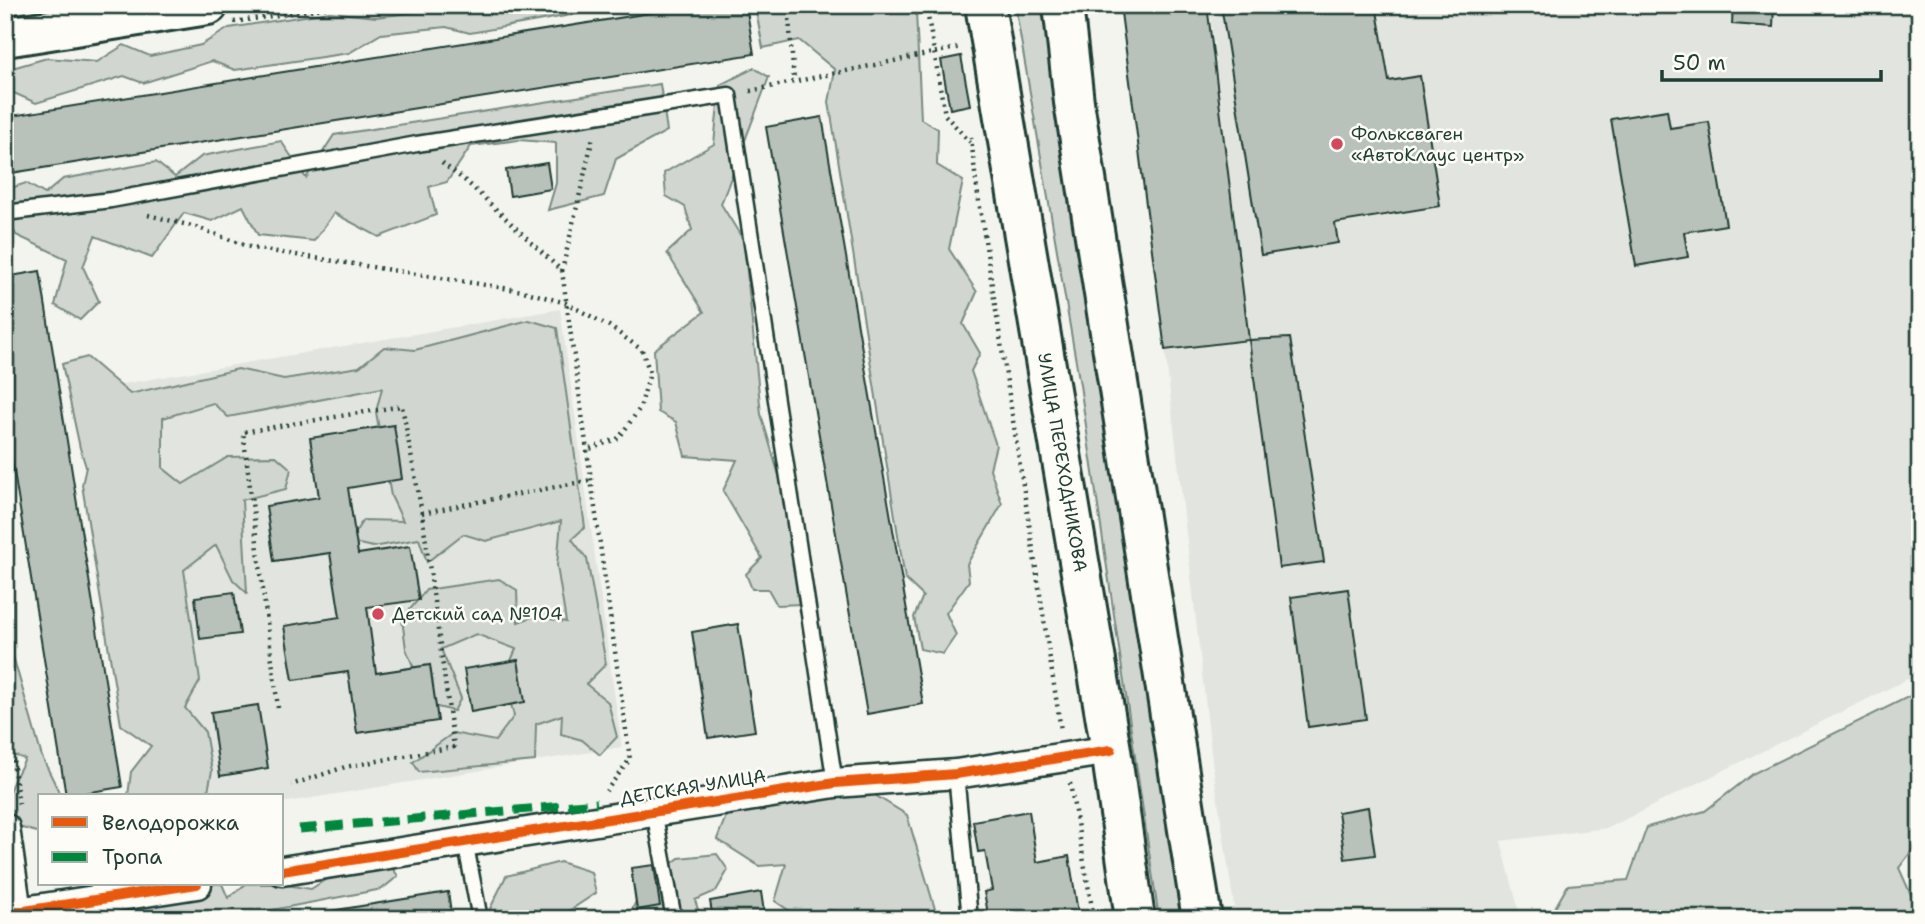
<svg xmlns="http://www.w3.org/2000/svg" width="1925" height="924" font-family="'Shantell Sans',sans-serif">
<rect width="100%" height="100%" fill="#f4f4ef"/>
<filter id="ink" filterUnits="userSpaceOnUse"><feTurbulence type="fractalNoise" baseFrequency=".0143" numOctaves="2"/><feDisplacementMap in="SourceGraphic" scale="14" xChannelSelector="R" yChannelSelector="G"/><feConvolveMatrix kernelMatrix="1 2 1 2 8 2 1 2 1" color-interpolation-filters="sRGB"/></filter>
<g filter="url(#ink)">
<g fill="#e2e5df">
<path d="M1209,5h711v668l-312,155 -107,13 20,78h-285l-24,-158 -47,-411 84,-10z"/>
<path d="M560,309l62,438 -340,56v-7h-101l-65,-411z"/>
</g>
<g fill="#d1d6d1" stroke="#788a82" stroke-width="2">
<path d="M474,5h125l-6,6 -123,22 -24,-6 -65,7 -32,19 -114,17 -23,-9 -69,22 -19,-7 -88,27 -31,-14v-19l42,-12 50,4 27,-17 26,11 51,-11 28,-17 101,-16 46,5z"/>
<path d="M755,5h146l15,6 5,108 17,10 -1,36 26,16 -14,68 28,43 -14,32 17,29 -9,18 25,74 -6,24 12,35 -35,60 2,17 -23,32 10,22 -13,19 -23,-5 -6,-32 9,-21 -18,-17 -76,-477 6,-32 -36,-30 -36,8z"/>
<path d="M1015,5h26l23,129 120,785h-25l-79,-534z"/>
<path d="M754,68l15,9 -48,127 23,37 17,173 24,82 17,108 -25,1 -9,-16h-16l-6,-15 16,-16 -39,-67 14,-31 -52,-4 -9,-34 -18,-10 -4,-62 50,-38 -37,-59 25,-23 -7,-23 -19,-11 -2,-23 50,-29 6,-59z"/>
<path d="M660,84l7,47 -51,28 -12,37 -56,14 8,-27v-40l-37,-3 -48,6 -24,36 -18,5 7,28 -57,22 -45,-24 -20,28 -56,-6 -15,-29 -31,15 -28,-8 -32,45 -57,-22 -12,31 16,34 -19,19 -25,-15 12,-46 -51,-24 -11,-21v-24l21,-7 19,11 18,-15 93,-17 19,15 27,-21 79,-15 25,37 28,-43z"/>
<path d="M529,320l28,8 28,199 -13,12 15,20 19,105 -20,20 22,18 9,35 -17,18 -18,-15 -21,-6 1,-19 -26,9 -1,37 -116,11 -6,-10 40,-29 42,8 19,-25 -10,-39 12,-28 -40,-15 -35,15 20,49 -7,13 -25,-6 -23,-56 -4,-30 24,-29 73,-11 18,11 1,32 17,-6 31,6 -9,-56 4,-45 -75,20 -23,-7 -36,28 -8,-23 -46,8 -24,-5 14,-22 40,1 -12,-25 -15,-84 6,-24 -154,29 -15,-14 -50,15v50l20,16 45,-27 48,-1 15,13 -5,20 -44,11 5,93 -14,-13 -17,-35 -32,25 16,111 -15,27 20,24 7,39 -5,25h-79l3,-24 20,-26 -30,-21 -39,-240 4,-18 -6,-19 -18,-84 25,-7 43,37 108,-25 46,10 75,-12 25,-20 31,3z"/>
<path d="M5,564l7,19 1,73 29,101 19,39h-21v37l-32,-9c-6,-29 5,-41 17,-65l-20,-7z"/>
<path d="M1920,691v149l-21,28 21,47 -1,4h-362l-5,-6 16,-28 60,-5 19,-53 58,-16 49,-38z"/>
<path d="M865,789l42,26 31,104h-80l-1,-4 -27,-5 -1,9h-34l2,-3 -22,-15 11,-37 -27,2 -42,-27 13,-33z"/>
<path d="M717,854l11,16 -12,21 -21,9 6,19h-74l18,-35 34,-26z"/>
<path d="M386,859l12,17 -16,13 -152,29 -30,-6 -24,7h-143l97,-35h92l6,14 18,-14h34l31,5 40,-26z"/>
<path d="M560,862l31,10 5,21 -38,25 -73,1 21,-43z"/>
</g>
<g fill="#b9c1bb" stroke="#1f3d34" stroke-width="2">
<path d="M699,5h47l8,49 -749,120v-57z"/>
<path d="M1120,5h87l42,335 -84,10z"/>
<path d="M1221,5h155l13,76 31,-5 20,130 -105,17 3,20 -77,12z"/>
<path d="M1733,5h41l-1,22 -41,-3z"/>
<path d="M961,56l9,49 -20,4 -9,-49z"/>
<path d="M1667,110l3,18 39,-6 17,103 -42,7 4,25 -52,9 -25,-147z"/>
<path d="M822,117l101,587 -56,10 -101,-587z"/>
<path d="M547,163l4,26 -41,7 -4,-26z"/>
<path d="M40,271l82,516 -56,9 -61,-380v-139z"/>
<path d="M1290,338l34,224 -45,6 -30,-228z"/>
<path d="M394,425l8,54 -54,9 10,66 52,-8 9,54 -52,7 9,66 54,-8 8,56 -81,12 -9,-61 -55,8 -9,-54 56,-9 -10,-64 -56,8 -8,-55 53,-9 -9,-59z"/>
<path d="M1348,589l18,130 -58,8 -17,-130z"/>
<path d="M234,592l6,42 -40,5 -5,-42z"/>
<path d="M738,624l17,107 -47,7 -16,-106z"/>
<path d="M518,660l7,42 -54,10 -7,-43z"/>
<path d="M258,705l10,63 -48,8 -9,-64z"/>
<path d="M1368,807l7,48 -30,4 -7,-47z"/>
<path d="M1029,811l8,51 32,-6 10,63h-90l-5,-27 8,-2 -7,-39 -7,1 -5,-31z"/>
<path d="M654,865l6,41 -23,4 -6,-42z"/>
<path d="M448,892l4,27h-171z"/>
<path d="M761,892l4,27h-52l-3,-18z"/>
</g>
<g fill="none" stroke-linecap="round" stroke-linejoin="round">
<defs>
<g id="service">
<path d="M5,213l106,-13 306,-56 312,-49 106,688"/>
<path d="M956,774l14,145"/>
<path d="M654,811l20,108"/>
<path d="M465,841l15,78"/>
</g>
<g id="minor">
<path d="M5,828l13,91"/>
<path d="M282,871l553,-88 121,-9 155,-24"/>
<path d="M5,914l192,-30"/>
</g>
<g id="secondary">
<path id="s1" d="M985,5l126,745 24,169"/>
<path d="M1063,5l11,97 128,817"/>
<path d="M5,37l203,-32"/>
</g>
</defs>
<use href="#service" stroke="#1f3d34" stroke-width="19"/>
<use href="#minor" stroke="#1f3d34" stroke-width="33"/>
<use href="#secondary" stroke="#1f3d34" stroke-width="44"/>
<g stroke="#1f3d34" stroke-width="4.5" stroke-dasharray="2 5" stroke-linecap="butt">
<path d="M788,5l6,76"/>
<path d="M926,5l19,110 25,27"/>
<path d="M234,22l109,-17"/>
<path d="M750,91l211,-44"/>
<path d="M971,137l5,45 85,548"/>
<path d="M442,163l26,20 94,88 68,488 -24,32"/>
<path d="M148,215l48,12 56,21 271,43 43,12 43,23 33,24 8,23 -10,35 -21,30 -32,12"/>
<path d="M562,271l31,-134"/>
<path d="M422,513l169,-33"/>
<path d="M5,705l14,99"/>
<path d="M278,708l-35,-276 159,-26 20,107 32,234 -109,20 -54,18"/>
<path d="M1070,783l24,136"/>
</g>
<use href="#service" stroke="#fdfcf7" stroke-width="14"/>
<use href="#minor" stroke="#fdfcf7" stroke-width="28"/>
<use href="#secondary" stroke="#fdfcf7" stroke-width="38"/>
<path stroke="#00873e" stroke-width="9" stroke-dasharray="18 9" stroke-linecap="butt" d="M299,829l298,-26"/>
<defs>
<g id="cycleway">
<path d="M282,871l553,-88 121,-9 155,-24"/>
<path d="M5,914l192,-30"/>
</g>
</defs>
<use href="#cycleway" stroke="#fdfcf7" stroke-width="15"/>
<use href="#cycleway" stroke="#e8590c" stroke-width="10"/>
</g>
</g>
<g fill="#d1495b" stroke="#fdfcf7" stroke-width="2.5">
<circle cx="1337" cy="144" r="7"/>
<circle cx="378" cy="614" r="7"/>
</g>
<g text-anchor="middle" stroke-width="5" stroke-linejoin="round" paint-order="stroke">
<g font-size="18" fill="#1f3d34" stroke="#fdfcf7" text-anchor="start">
<text x="1351" y="140">Фольксваген<tspan x="1351" dy="21">«АвтоКлаус центр»</tspan></text>
<text x="392" y="620">Детский сад №104</text>
</g>
<g font-size="18" fill="#1f3d34" stroke="#fdfcf7">
<text dy="6" stroke="none"><textPath href="#s1" startOffset="464">УЛИЦА ПЕРЕХОДНИКОВА</textPath></text>
<text transform="translate(693 787) rotate(-9)" y="6">ДЕТСКАЯ УЛИЦА</text>
</g>
</g>
<rect width="1925" height="924" fill="none" stroke="#fdfcf7" stroke-width="28"/>
<rect x="14" y="14" width="1897" height="896" fill="none" stroke="#1f3d34" stroke-width="2.5" filter="url(#ink)"/>
<rect x="38" y="794" width="245" height="91" fill="#fdfcf7" stroke="#a4b0a9" stroke-width="2"/>
<rect x="52" y="817" width="35" height="10" fill="#e8590c" stroke="#a4b0a9" stroke-width="2"/>
<text x="102" y="830" font-size="21" fill="#1f3d34">Велодорожка</text>
<rect x="52" y="852" width="35" height="10" fill="#00873e" stroke="#a4b0a9" stroke-width="2"/>
<text x="102" y="864" font-size="21" fill="#1f3d34">Тропа</text>
<path d="M1662 70v10h219v-10" fill="none" stroke="#1f3d34" stroke-width="3.5"/>
<text x="1673" y="70" font-size="21" fill="#1f3d34" stroke="#fdfcf7" stroke-width="5" paint-order="stroke">50 m</text>
</svg>
